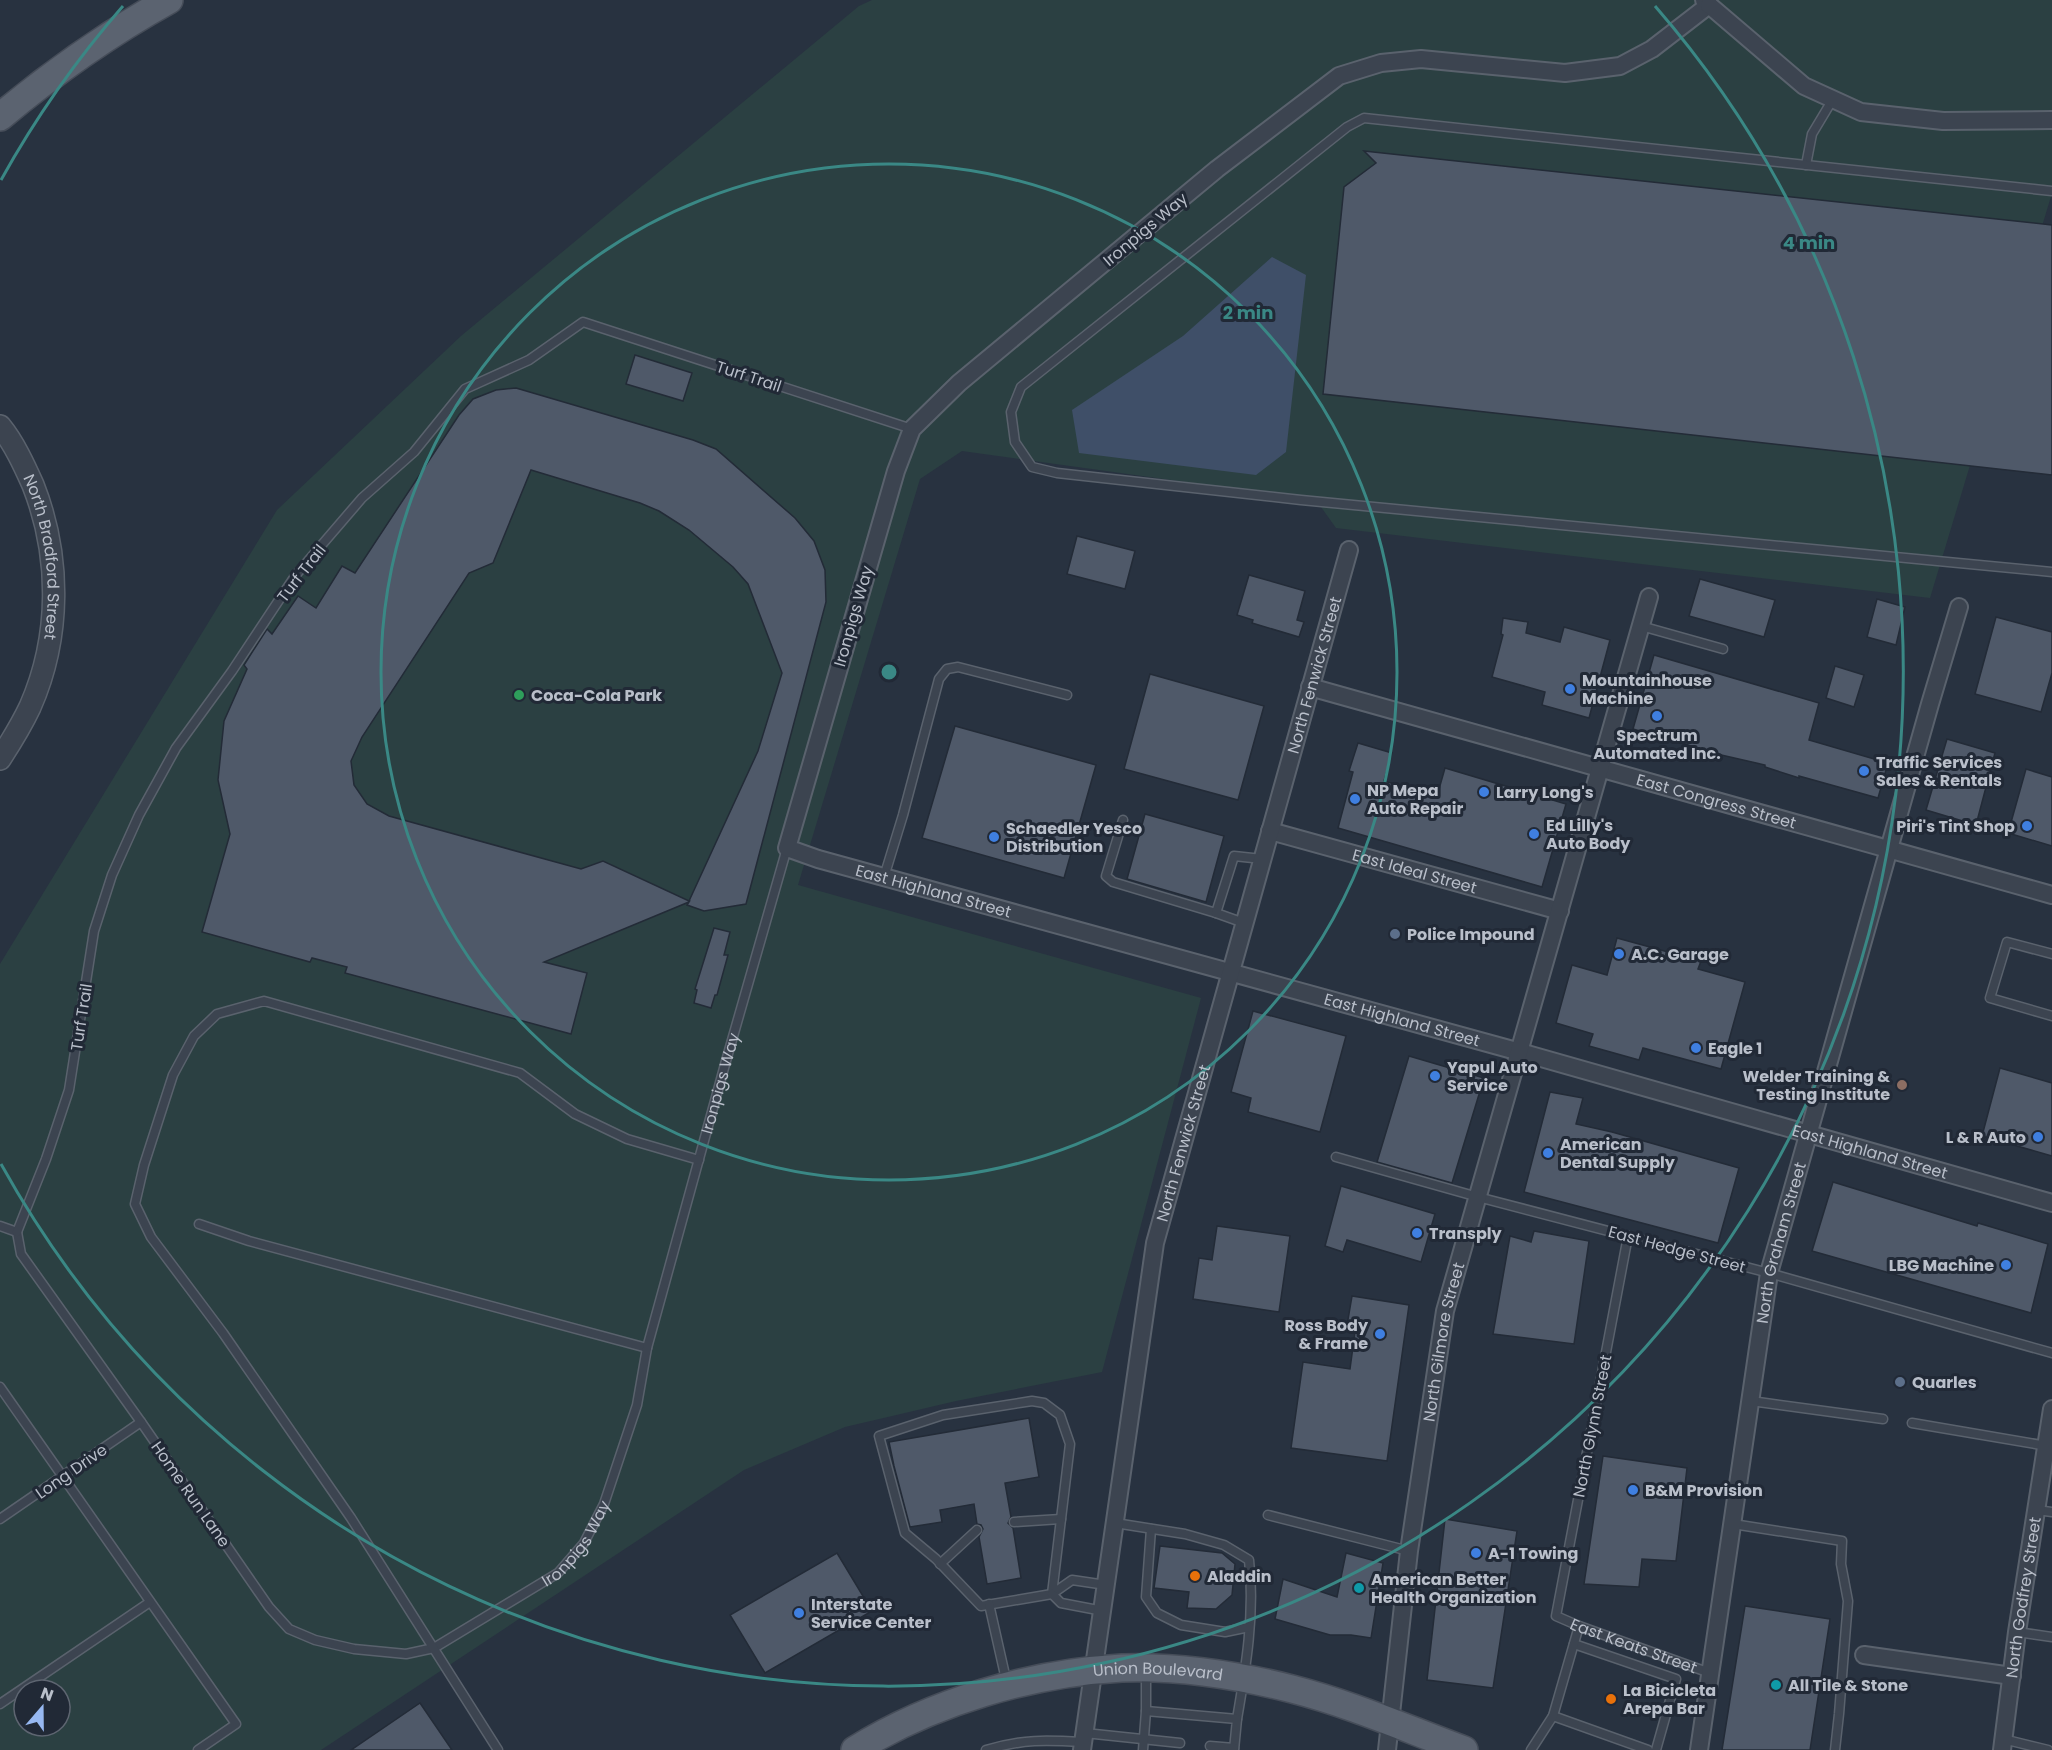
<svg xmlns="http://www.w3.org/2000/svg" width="2052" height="1750" font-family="Poppins,sans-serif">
<rect width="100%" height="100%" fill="#283240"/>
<path fill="#2b4042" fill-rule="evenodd" d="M872,0h1180v193l-122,405 -594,-70 -20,-28 -354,-49 -42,28 -122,406 403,113 -99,374 -146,29 -111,26 -101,43 -423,280h-321v-786l277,-454 184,-174 398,-330zM24,1690h36v36h-36z"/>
<path fill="#3f4f68" d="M1272,257l34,18 -20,177 -30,23 -177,-22 -7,-43 111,-74z"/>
<g fill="#4f5969" stroke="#232b37" stroke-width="1.5" fill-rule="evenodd">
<path d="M1364,151l688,74v250l-729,-81 21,-207 32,-24z"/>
<path d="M635,355l57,18 -9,28 -57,-17z"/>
<path d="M516,388l177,52 23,9 79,69 19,23 11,29 1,32 -80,302 -42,7 -17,-6 2,-3 -145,60 43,11 -16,61 -226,-61 2,-6 -35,-9 -2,4 -108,-30 28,-98 -12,-54 6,-59 23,-52 -3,-4 23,-36 5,5 26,-38 18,12 26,-42 13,7 104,-158 14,-16 23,-9zM531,470l109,33 19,8 30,19 44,37 15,17 34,89 -24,78 -69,150 -86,-40 -22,8 -192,-53 -22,-12 -13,-19 -3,-24 11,-24 107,-164 24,-10z"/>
<path d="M1077,536l58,15 -10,38 -58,-15z"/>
<path d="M1249,575l56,16 -8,29 7,2 -5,15 -47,-14 1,-3 -16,-5z"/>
<path d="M1700,579l75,21 -11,37 -75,-21z"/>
<path d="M1877,599l28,8 -9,38 -29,-8z"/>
<path d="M1996,617l56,15v41l-11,39 -66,-18z"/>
<path d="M1503,618l25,4 -2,11 34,9 4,-15 46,13 -21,78 -47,-13 3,-13 -53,-15 11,-42 -2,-1z"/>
<path d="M1654,655l165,48 -10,37 79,23 -10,35 -79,-22v2l-34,-11v-2l-70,-16v-2l-62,-18z"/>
<path d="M1835,666l29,9 -10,32 -28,-9z"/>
<path d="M1150,674l114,32 -26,94 -114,-31z"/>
<path d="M955,726l141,39 -32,113 -142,-40z"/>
<path d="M1947,739l48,14 -19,72 -50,-15z"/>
<path d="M1358,743l34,10 -8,28 53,15 8,-28 121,36 -24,83 -204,-59 15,-56 -4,-1z"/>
<path d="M2026,769l26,8v69l-44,-13z"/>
<path d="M1145,814l79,22 -18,66 -79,-23z"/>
<path d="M714,928l16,4 -6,23h4l-11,40h-2l-4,13 -17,-5 3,-13 -2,-1z"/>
<path d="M1617,938l84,23 -3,8 47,13 -24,87 -78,-21 -4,12 -50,-14 4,-12 -37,-11 16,-58 35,10z"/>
<path d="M1253,1011l93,25 -26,96 -72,-20 3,-14 -20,-6z"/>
<path d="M1409,1056l75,22 -32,105 -75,-21z"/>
<path d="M2000,1068l52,15v73l-70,-20z"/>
<path d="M1550,1092l33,6 -7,26 36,8 127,36 -21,75 -194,-51z"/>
<path d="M1833,1182l144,44 1,-3 70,21 -17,69 -219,-62z"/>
<path d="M1341,1186l94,28 -14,48 -74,-22 -4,12 -18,-6z"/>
<path d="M1217,1226l73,10 -11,76 -86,-13 6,-41 13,2z"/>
<path d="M1534,1231l55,10 -15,103 -81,-10 17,-98 21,6z"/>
<path d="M1352,1296l57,9 -22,156 -96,-13 12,-86 47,7 5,-37 -9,-1z"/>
<path d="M1029,1418l10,59 -34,6 6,34 -3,6 5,5 8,50 -34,6 -8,-47 4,-8 -2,-4 -4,-1 -3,-20 -34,6 2,12 -32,5 -16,-61 -5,-24z"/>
<path d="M1603,1456l84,12 -11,93 -34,-2 -3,28 -55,-3z"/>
<path d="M1445,1519l72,12 -24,157 -66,-8z"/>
<path d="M1160,1546l62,7 13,11 -3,31 -16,14 -29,-1 2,-16 -35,-4z"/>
<path d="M837,1553l35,58 -107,62 -35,-58z"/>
<path d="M1346,1553l37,10 -12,75 -20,-3h-21l-55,-16 8,-40 54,18z"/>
<path d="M1745,1606l85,13 -20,131h-88z"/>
<path d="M420,1703l32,47h-101z"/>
</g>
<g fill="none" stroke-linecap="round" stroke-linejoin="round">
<defs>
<g id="service">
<path d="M1806,165l6,-31 21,-35"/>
<path d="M2052,191l-688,-73 -17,9 -326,260 -10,25 4,30 17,25 25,6 244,27 751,72"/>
<path d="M1641,626l82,23"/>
<path d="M1123,820l-17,56 7,6 103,31"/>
<path d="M884,877l19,-62 36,-136 8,-10 11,-2 109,28"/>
<path d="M1244,923l-28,-10 18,-57 28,3"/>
<path d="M2052,954l-45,-12 -17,56 62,18"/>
<path d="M1336,1157l142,40 291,76 283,80"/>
<path d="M199,1224l50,17 398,107"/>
<path d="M0,1226l17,6"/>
<path id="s1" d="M17,1232l4,22 120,168 128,185 20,22 26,11 39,9 52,5 28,-6 124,-75 26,-30 20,-39 33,-99 10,-57 77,-280 63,-220"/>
<path d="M17,1232l29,-73 23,-69 25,-159 18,-56 27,-60 37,-67 56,-77 63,-95 67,-78 52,-46 51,-63 64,-29 54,-38 329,107"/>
<path id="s2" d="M1628,1236l-72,380 23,10 131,47"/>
<path d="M0,1387l236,337 -38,26"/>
<path d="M1751,1401l132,18"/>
<path d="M1912,1423l135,23"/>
<path d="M2037,1510l15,2"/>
<path d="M1268,1515l141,36"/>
<path d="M0,1519l141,-97"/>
<path d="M1014,1522l47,-3"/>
<path d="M1115,1523l70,11 39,11 25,15c6,53 -3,107 -12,159"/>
<path d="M1733,1524l109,17 -1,23 7,37 -9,113 -4,36"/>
<path d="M1151,1529l-5,68 11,16 24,12 44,7 24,-5"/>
<path d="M940,1564l37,-34"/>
<path d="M1052,1594l18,-150 -10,-29 -16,-12 -12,-2 -89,14 -64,21 26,97 31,26 45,47 71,-12 20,-14 34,5"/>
<path d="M1052,1594l9,9 42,8"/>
<path d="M989,1604l18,80"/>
<path d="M2017,1632l35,5"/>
<path d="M1574,1644l102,35 -20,71"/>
<path d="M0,1704l150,-102"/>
<path d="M1146,1711l91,8 -3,31"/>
<path d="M1553,1716l95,34"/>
<path d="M1085,1733l95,10"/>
<path d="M2003,1739l45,11"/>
<path d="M1210,1746l24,2"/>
<path d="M498,1750l-147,-232 -128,-185 -72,-96 -16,-33 9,-39 29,-90 21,-39 23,-22 47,-13 256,72 55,41 52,25 72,21"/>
<path d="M986,1750c37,-11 59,-10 97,-8"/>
<path d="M1143,1750l3,-39v-38"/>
<path d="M1531,1750l22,-34 26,-90"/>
</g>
<g id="minor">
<path id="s3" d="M1704,0l5,5 -57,44 -32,17 -55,7 -144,-14 -40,4 -42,13 -122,93 -258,214 -47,46 -16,42 -109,377 31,11 702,193 532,151"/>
<path d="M1709,5l95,81 57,26 82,9 109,-1"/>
<path id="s4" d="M1310,687l742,208"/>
<path id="s5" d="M1270,831l290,80"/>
<path d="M1864,1655l148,21"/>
<path id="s6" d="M1082,1750l73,-507 194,-693"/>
<path id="s7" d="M1387,1750l22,-199 36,-240 204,-714"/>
<path id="s8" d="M1699,1750l70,-477 161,-569 29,-97"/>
<path id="s9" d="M2002,1750l15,-118 35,-223"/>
</g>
<g id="tertiary">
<path id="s10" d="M0,426c14,17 24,39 33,59 28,71 28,152 -3,222 -9,19 -19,35 -30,52"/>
</g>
<g id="primary">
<path d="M0,117c55,-46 106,-82 169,-117"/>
<path id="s11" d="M855,1750c77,-48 176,-77 267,-82 57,-2 115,7 170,21 59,15 115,40 172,61"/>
</g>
</defs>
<use href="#service" stroke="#5a626d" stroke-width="11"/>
<use href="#minor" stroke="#5a626d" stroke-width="20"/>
<use href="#tertiary" stroke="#5a626d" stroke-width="24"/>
<use href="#primary" stroke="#464d59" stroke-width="30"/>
<use href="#service" stroke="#3c4450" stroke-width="8"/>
<use href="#minor" stroke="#3c4450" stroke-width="16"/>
<use href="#tertiary" stroke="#3c4450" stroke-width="21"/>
<use href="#primary" stroke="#5b6370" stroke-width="27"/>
</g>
<g fill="none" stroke="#3a8885" stroke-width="3">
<circle cx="889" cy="672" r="508"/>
<path d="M1 180A1015 1015 0 0 1 123 6M1655 6A1015 1015 0 1 1 1 1164"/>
</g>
<g fill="#3f7fe0" stroke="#212936" stroke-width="2">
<circle cx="1570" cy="689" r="6"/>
<circle cx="1657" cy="716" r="6"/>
<circle cx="1864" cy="771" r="6"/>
<circle cx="1484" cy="792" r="6"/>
<circle cx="1355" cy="799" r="6"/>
<circle cx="2027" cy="826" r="6"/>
<circle cx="1534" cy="834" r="6"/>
<circle cx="994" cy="837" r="6"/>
<circle cx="1619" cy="954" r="6"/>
<circle cx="1696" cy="1048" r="6"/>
<circle cx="1435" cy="1076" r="6"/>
<circle cx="2038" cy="1137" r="6"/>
<circle cx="1548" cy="1153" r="6"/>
<circle cx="1417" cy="1233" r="6"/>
<circle cx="2006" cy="1265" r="6"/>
<circle cx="1380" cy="1334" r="6"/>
<circle cx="1633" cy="1490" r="6"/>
<circle cx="1476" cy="1553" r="6"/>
<circle cx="799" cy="1613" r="6"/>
</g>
<circle fill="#2e9e5b" stroke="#212936" stroke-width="2" cx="519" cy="695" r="6"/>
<g fill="#5c6f8a" stroke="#212936" stroke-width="2">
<circle cx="1395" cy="934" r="6"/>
<circle cx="1900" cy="1382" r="6"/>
</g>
<circle fill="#8d6e63" stroke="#212936" stroke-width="2" cx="1902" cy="1085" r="6"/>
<g fill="#e8710a" stroke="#212936" stroke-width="2">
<circle cx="1195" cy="1576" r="6"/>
<circle cx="1611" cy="1699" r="6"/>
</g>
<g fill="#0f9aa8" stroke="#212936" stroke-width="2">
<circle cx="1359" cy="1588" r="6"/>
<circle cx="1776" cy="1685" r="6"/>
</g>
<g text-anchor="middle" stroke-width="6" stroke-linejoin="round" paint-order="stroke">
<g font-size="16" fill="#b9bfca" stroke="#212936">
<text transform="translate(1145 229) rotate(-40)" y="6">Ironpigs Way</text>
<text transform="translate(749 376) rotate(18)" y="6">Turf Trail</text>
<text dy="6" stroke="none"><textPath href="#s10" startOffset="141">North Bradford Street</textPath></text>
<text transform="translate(301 573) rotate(-52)" y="6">Turf Trail</text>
<text transform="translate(853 616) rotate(-74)" y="6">Ironpigs Way</text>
<text dy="6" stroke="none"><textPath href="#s6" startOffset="1102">North Fenwick Street</textPath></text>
<text dy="6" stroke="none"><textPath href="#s4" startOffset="422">East Congress Street</textPath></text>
<text dy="6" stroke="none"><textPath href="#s5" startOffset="150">East Ideal Street</textPath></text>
<text dy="6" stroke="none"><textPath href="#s3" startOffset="1544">East Highland Street</textPath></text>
<text transform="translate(81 1017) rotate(-81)" y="6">Turf Trail</text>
<text dy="6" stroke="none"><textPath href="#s3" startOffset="2030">East Highland Street</textPath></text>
<text dy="6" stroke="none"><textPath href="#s1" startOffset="1298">Ironpigs Way</textPath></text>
<text dy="6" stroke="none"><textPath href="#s6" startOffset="616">North Fenwick Street</textPath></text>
<text dy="6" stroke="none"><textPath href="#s3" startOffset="2516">East Highland Street</textPath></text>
<text dy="6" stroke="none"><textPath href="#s8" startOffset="514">North Graham Street</textPath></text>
<text transform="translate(1677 1249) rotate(15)" y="6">East Hedge Street</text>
<text dy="6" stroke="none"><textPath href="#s7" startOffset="412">North Gilmore Street</textPath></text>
<text transform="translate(1592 1426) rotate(-79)" y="6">North Glynn Street</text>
<text transform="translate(71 1471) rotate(-35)" y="6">Long Drive</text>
<text transform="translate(191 1494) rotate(55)" y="6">Home Run Lane</text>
<text dy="6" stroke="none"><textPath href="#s1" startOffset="812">Ironpigs Way</textPath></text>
<text dy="6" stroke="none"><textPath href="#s9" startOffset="154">North Godfrey Street</textPath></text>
<text dy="6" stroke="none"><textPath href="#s2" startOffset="470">East Keats Street</textPath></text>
<text dy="6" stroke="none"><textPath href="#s11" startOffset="318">Union Boulevard</textPath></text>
</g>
<g font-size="16" font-weight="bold" fill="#b9bfca" stroke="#212936" text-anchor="start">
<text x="1582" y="686">Mountainhouse<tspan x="1582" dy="18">Machine</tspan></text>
<text x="531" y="701">Coca-Cola Park</text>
<text x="1657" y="741" text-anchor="middle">Spectrum<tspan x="1657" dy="18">Automated Inc.</tspan></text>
<text x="1876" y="768">Traffic Services<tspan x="1876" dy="18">Sales &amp; Rentals</tspan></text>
<text x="1367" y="796">NP Mepa<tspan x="1367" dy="18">Auto Repair</tspan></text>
<text x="1496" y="798">Larry Long's</text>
<text x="1546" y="831">Ed Lilly's<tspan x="1546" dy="18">Auto Body</tspan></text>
<text x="2015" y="832" text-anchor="end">Piri's Tint Shop</text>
<text x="1006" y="834">Schaedler Yesco<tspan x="1006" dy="18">Distribution</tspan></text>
<text x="1407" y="940">Police Impound</text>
<text x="1631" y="960">A.C. Garage</text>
<text x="1708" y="1054">Eagle 1</text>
<text x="1447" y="1073">Yapul Auto<tspan x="1447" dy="18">Service</tspan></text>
<text x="1890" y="1082" text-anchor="end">Welder Training &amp;<tspan x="1890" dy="18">Testing Institute</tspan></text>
<text x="2026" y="1143" text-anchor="end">L &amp; R Auto</text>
<text x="1560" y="1150">American<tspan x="1560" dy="18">Dental Supply</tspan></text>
<text x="1429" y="1239">Transply</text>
<text x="1994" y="1271" text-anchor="end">LBG Machine</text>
<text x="1368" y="1331" text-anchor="end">Ross Body<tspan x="1368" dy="18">&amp; Frame</tspan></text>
<text x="1912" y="1388">Quarles</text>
<text x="1645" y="1496">B&amp;M Provision</text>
<text x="1488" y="1559">A-1 Towing</text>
<text x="1207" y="1582">Aladdin</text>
<text x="1371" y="1585">American Better<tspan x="1371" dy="18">Health Organization</tspan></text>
<text x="811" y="1610">Interstate<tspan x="811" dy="18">Service Center</tspan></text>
<text x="1788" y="1691">All Tile &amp; Stone</text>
<text x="1623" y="1696">La Bicicleta<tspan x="1623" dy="18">Arepa Bar</tspan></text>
</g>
</g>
<circle cx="889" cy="672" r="9" fill="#3a8885" stroke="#212936" stroke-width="3"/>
<g font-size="18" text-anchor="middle" font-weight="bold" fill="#3a8885" stroke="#212936" stroke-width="6" stroke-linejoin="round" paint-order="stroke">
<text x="1809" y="249">4 min</text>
<text x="1248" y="319">2 min</text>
</g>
<g transform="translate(42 1708) rotate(20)"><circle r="28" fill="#212936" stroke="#5e6571" stroke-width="1.5"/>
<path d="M0-4.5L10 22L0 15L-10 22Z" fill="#97b8f1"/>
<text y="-9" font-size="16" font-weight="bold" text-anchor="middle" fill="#b9bfca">N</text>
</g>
</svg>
